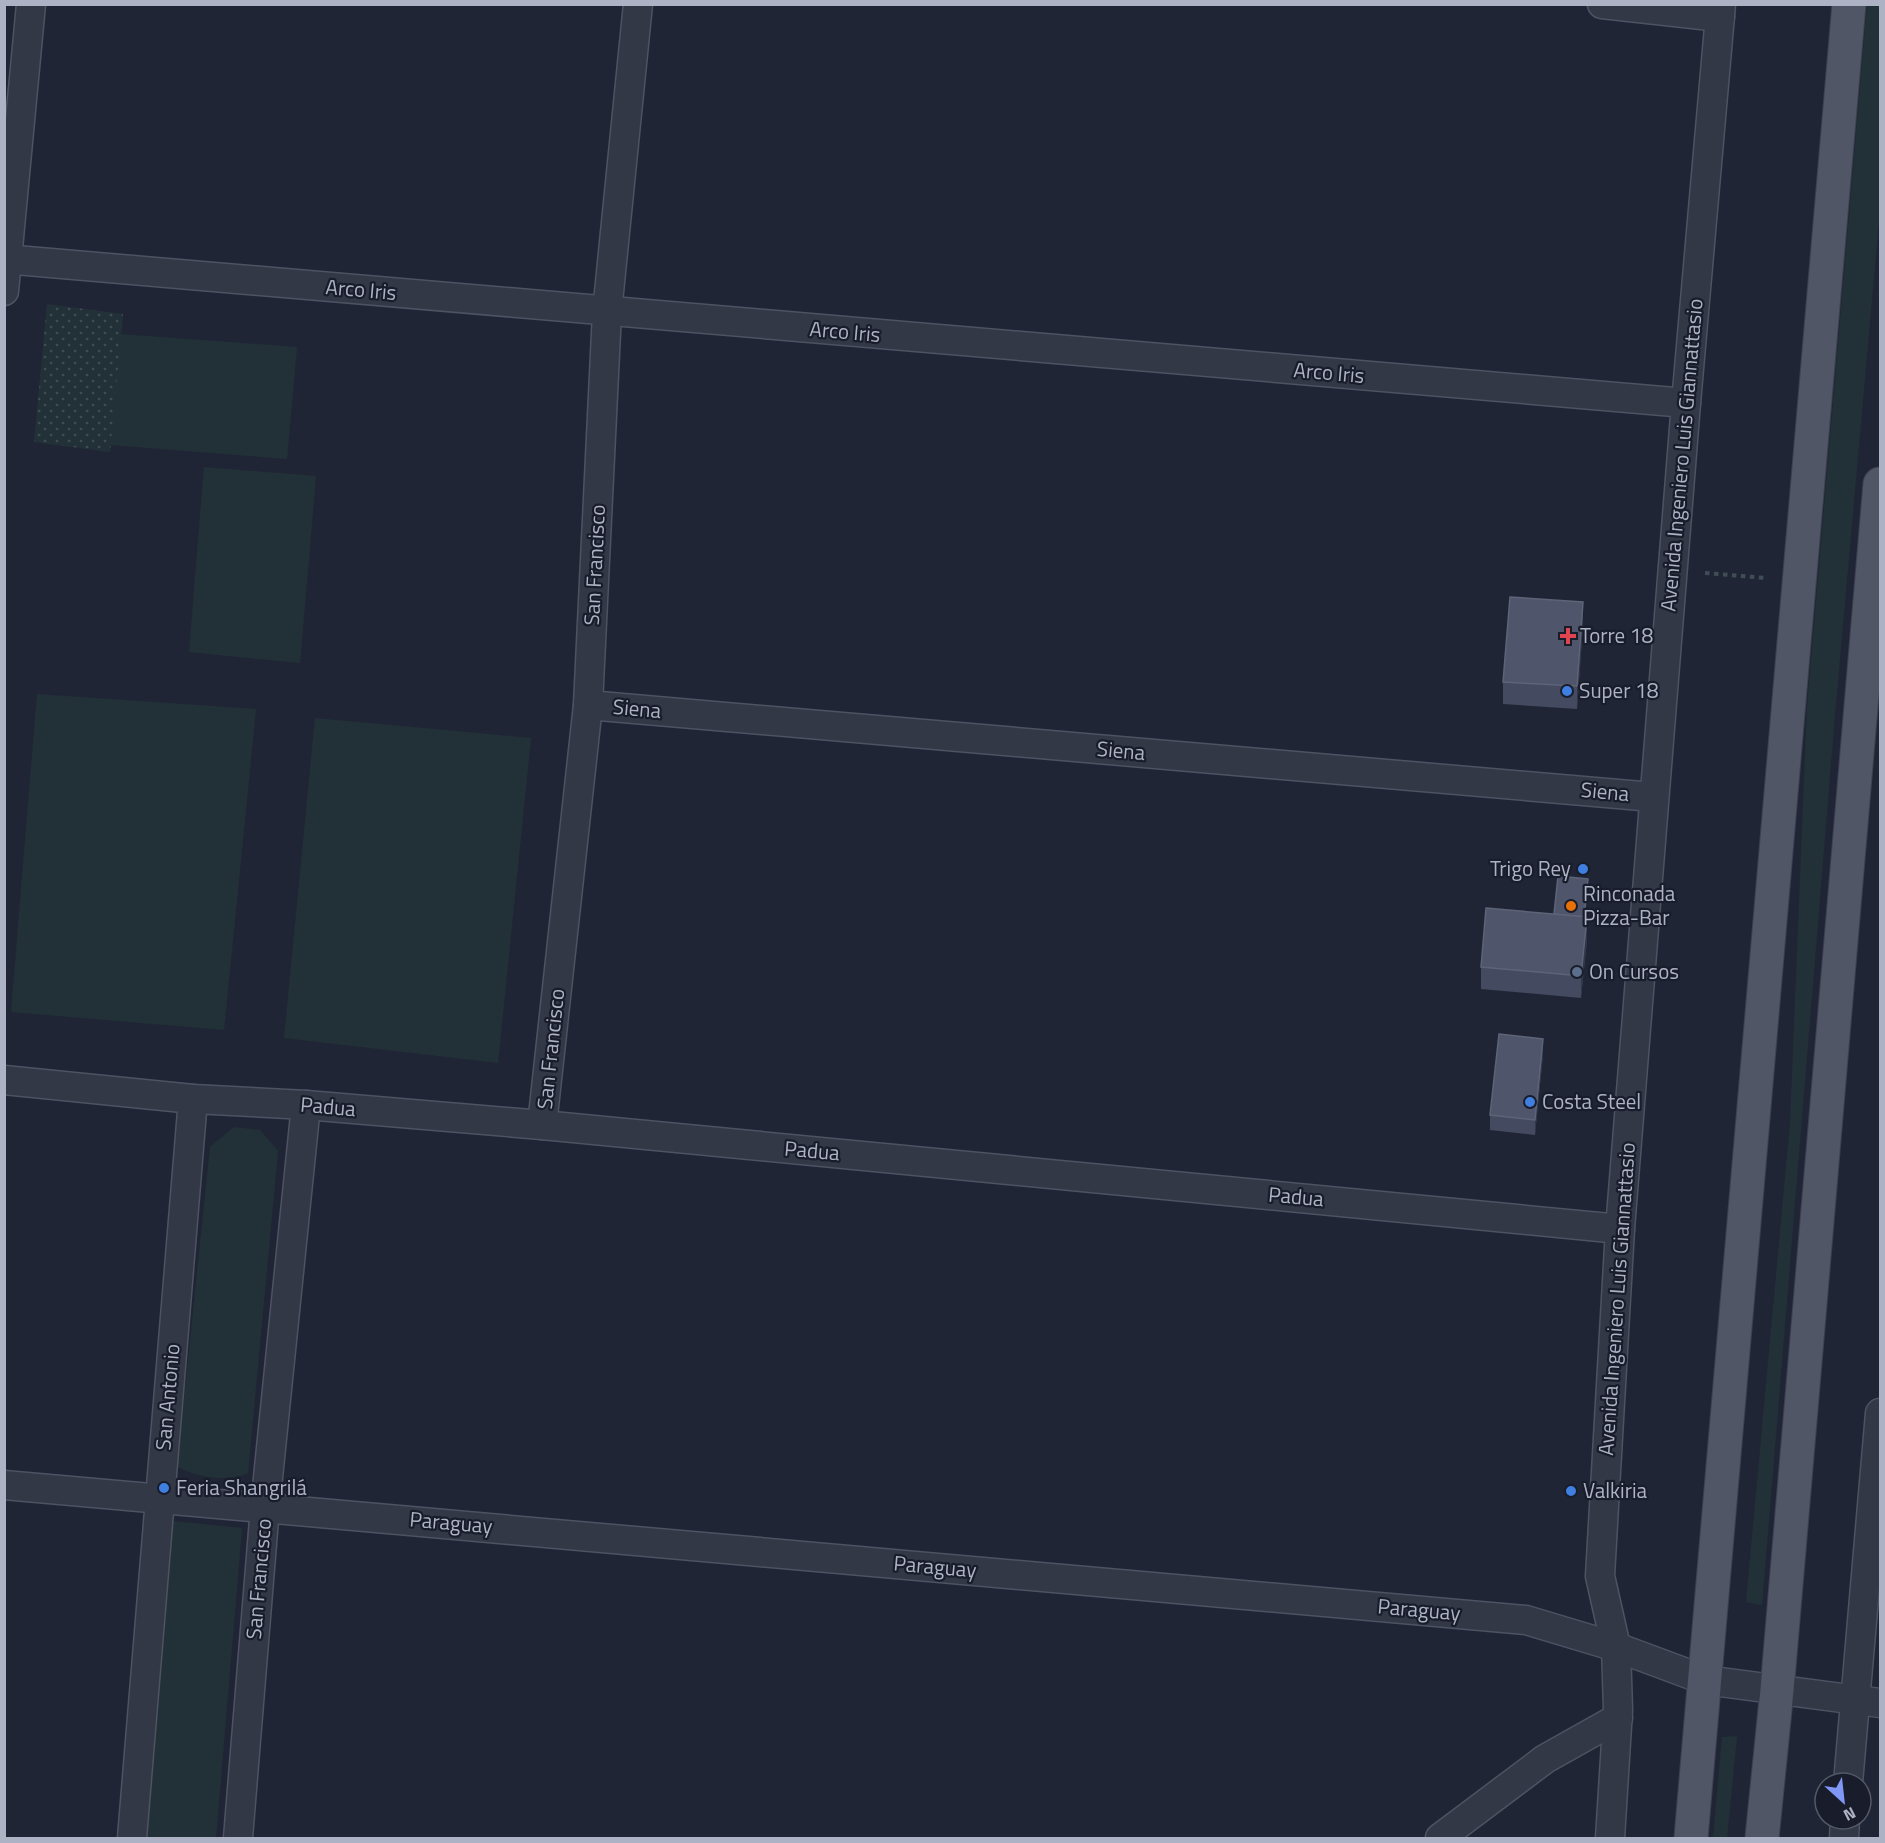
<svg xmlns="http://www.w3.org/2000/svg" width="1885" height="1843" font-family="'Titillium Web',sans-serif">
<defs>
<pattern id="park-dots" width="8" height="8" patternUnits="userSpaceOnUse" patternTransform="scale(1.5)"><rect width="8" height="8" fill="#223137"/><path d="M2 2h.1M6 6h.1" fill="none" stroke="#3f4c52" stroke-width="1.8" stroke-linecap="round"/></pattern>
</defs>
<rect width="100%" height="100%" fill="#202536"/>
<g fill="#223137">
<path d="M1867,5h13v204l-45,506 -73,890 -16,-3 44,-479 17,-416z"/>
<path d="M120,334l177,13 -10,112 -177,-14z"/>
<path d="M204,467l112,9 -16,187 -111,-11z"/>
<path d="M37,694l219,15 -32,321 -213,-18z"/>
<path d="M315,718l216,20 -33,325 -214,-25z"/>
<path d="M234,1127l26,3 18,21 -30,322c-20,9 -53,5 -71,-7l33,-319z"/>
<path d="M173,1521l69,7 -26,310h-69z"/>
<path d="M1737,1736l-10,102h-14l9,-101z"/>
</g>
<path fill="url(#park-dots)" d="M47,304l76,10 -13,138 -76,-10z"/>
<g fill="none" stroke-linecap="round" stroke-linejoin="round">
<defs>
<g id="street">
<path d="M1602,4l118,13"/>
<path d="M4,259l1682,144"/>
<path d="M4,291l27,-287"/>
<path d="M588,705l1065,92"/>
<path d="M4,1080l189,19 113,6 236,20 1078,104"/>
<path d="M542,1125l46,-420 19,-393 31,-308"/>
<path d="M4,1485l1522,135 90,27 89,33 175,23"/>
<path d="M1848,1783l32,-370"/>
<path d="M132,1838l61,-739"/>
<path d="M238,1838l27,-331 41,-402"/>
<path d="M1440,1838l105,-79 73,-41"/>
<path d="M1610,1838l8,-128 -2,-63 -16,-71 20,-347 66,-826 35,-399"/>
<path d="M1844,1838l1,-19"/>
</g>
<g id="primary">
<path d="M1691,1838l158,-1834"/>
<path d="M1762,1838l15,-148 103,-1206"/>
</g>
</defs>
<use href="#street" stroke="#4e5262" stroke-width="31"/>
<use href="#primary" stroke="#3d4150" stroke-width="35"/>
<path stroke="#3f4e55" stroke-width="4" stroke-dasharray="4.5 4.5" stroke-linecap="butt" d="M1705,573l61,5"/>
<use href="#street" stroke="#333847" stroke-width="28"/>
<use href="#primary" stroke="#515667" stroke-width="33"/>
</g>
<g fill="#444a5f">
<path d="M1583,625l-6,84 -74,-5v-22z"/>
<path d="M1588,886l-3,31 2,23 -6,58 -100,-9v-22l73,-53z"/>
<path d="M1543,1054l-8,81 -45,-5v-15z"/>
</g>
<g fill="#31364a">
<path d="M1583,602v23l-6,84v-23z"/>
<path d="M1587,917v23l-6,58v-22z"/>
<path d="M1543,1039v15l-8,81v-15z"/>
</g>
<g fill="#4f556a" stroke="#5e6478" stroke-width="1.5">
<path d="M1510,597l73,5 -6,84 -74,-4z"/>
<path d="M1558,876l30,3 -4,38 -30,-3z"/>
<path d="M1486,908l101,9 -6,59 -100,-9z"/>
<path d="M1499,1034l44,5 -8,81 -45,-5z"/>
</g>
<path fill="#e0444e" stroke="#191d2b" stroke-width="2" d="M1565 627h6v6h6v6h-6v6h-6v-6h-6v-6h6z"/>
<g fill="#3f7fe0" stroke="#191d2b" stroke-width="2">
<circle cx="1567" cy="691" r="6"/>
<circle cx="1583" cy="869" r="6"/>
<circle cx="1530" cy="1102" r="6"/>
<circle cx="164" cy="1488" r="6"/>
<circle cx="1571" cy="1491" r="6"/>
</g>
<circle fill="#e8710a" stroke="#191d2b" stroke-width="2" cx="1571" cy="906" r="6"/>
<circle fill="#5c6f8a" stroke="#191d2b" stroke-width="2" cx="1577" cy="972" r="6"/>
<g text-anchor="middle" stroke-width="4.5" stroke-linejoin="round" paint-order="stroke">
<g font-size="21" fill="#adb2c4" stroke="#191d2b">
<text transform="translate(361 290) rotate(5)" y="7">Arco Iris</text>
<text transform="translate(845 332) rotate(5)" y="7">Arco Iris</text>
<text transform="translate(1329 373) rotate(5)" y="7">Arco Iris</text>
<text transform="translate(1682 455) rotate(-85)" y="7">Avenida Ingeniero Luis Giannattasio</text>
<text transform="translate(595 565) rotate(-87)" y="7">San Francisco</text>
<text transform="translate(637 709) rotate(5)" y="7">Siena</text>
<text transform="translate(1121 751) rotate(5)" y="7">Siena</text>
<text transform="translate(1605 792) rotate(5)" y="7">Siena</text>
<text transform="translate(551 1049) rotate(-84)" y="7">San Francisco</text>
<text transform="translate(328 1107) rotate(5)" y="7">Padua</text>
<text transform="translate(812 1151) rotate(5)" y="7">Padua</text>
<text transform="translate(1296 1197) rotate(5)" y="7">Padua</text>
<text transform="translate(1617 1299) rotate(-86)" y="7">Avenida Ingeniero Luis Giannattasio</text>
<text transform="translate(168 1397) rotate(-85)" y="7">San Antonio</text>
<text transform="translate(451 1523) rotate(5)" y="7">Paraguay</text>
<text transform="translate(935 1567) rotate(5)" y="7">Paraguay</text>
<text transform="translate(259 1579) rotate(-85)" y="7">San Francisco</text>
<text transform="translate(1419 1610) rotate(5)" y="7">Paraguay</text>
</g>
<g font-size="21" fill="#adb2c4" stroke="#191d2b" text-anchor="start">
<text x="1580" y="643">Torre 18</text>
<text x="1579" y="698">Super 18</text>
<text x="1571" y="876" text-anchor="end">Trigo Rey</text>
<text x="1583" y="901">Rinconada<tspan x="1583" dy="24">Pizza-Bar</tspan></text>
<text x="1589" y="979">On Cursos</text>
<text x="1542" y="1109">Costa Steel</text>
<text x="176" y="1495">Feria Shangrilá</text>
<text x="1583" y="1498">Valkiria</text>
</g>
</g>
<rect width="1885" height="1843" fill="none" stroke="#adb2c4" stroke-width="12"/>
<g transform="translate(1843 1801) rotate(153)"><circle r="28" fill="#191d2b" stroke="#545968" stroke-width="1.5"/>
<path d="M0-4.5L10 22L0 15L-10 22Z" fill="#8197f6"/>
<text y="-9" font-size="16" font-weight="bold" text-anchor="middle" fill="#adb2c4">N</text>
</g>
</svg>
